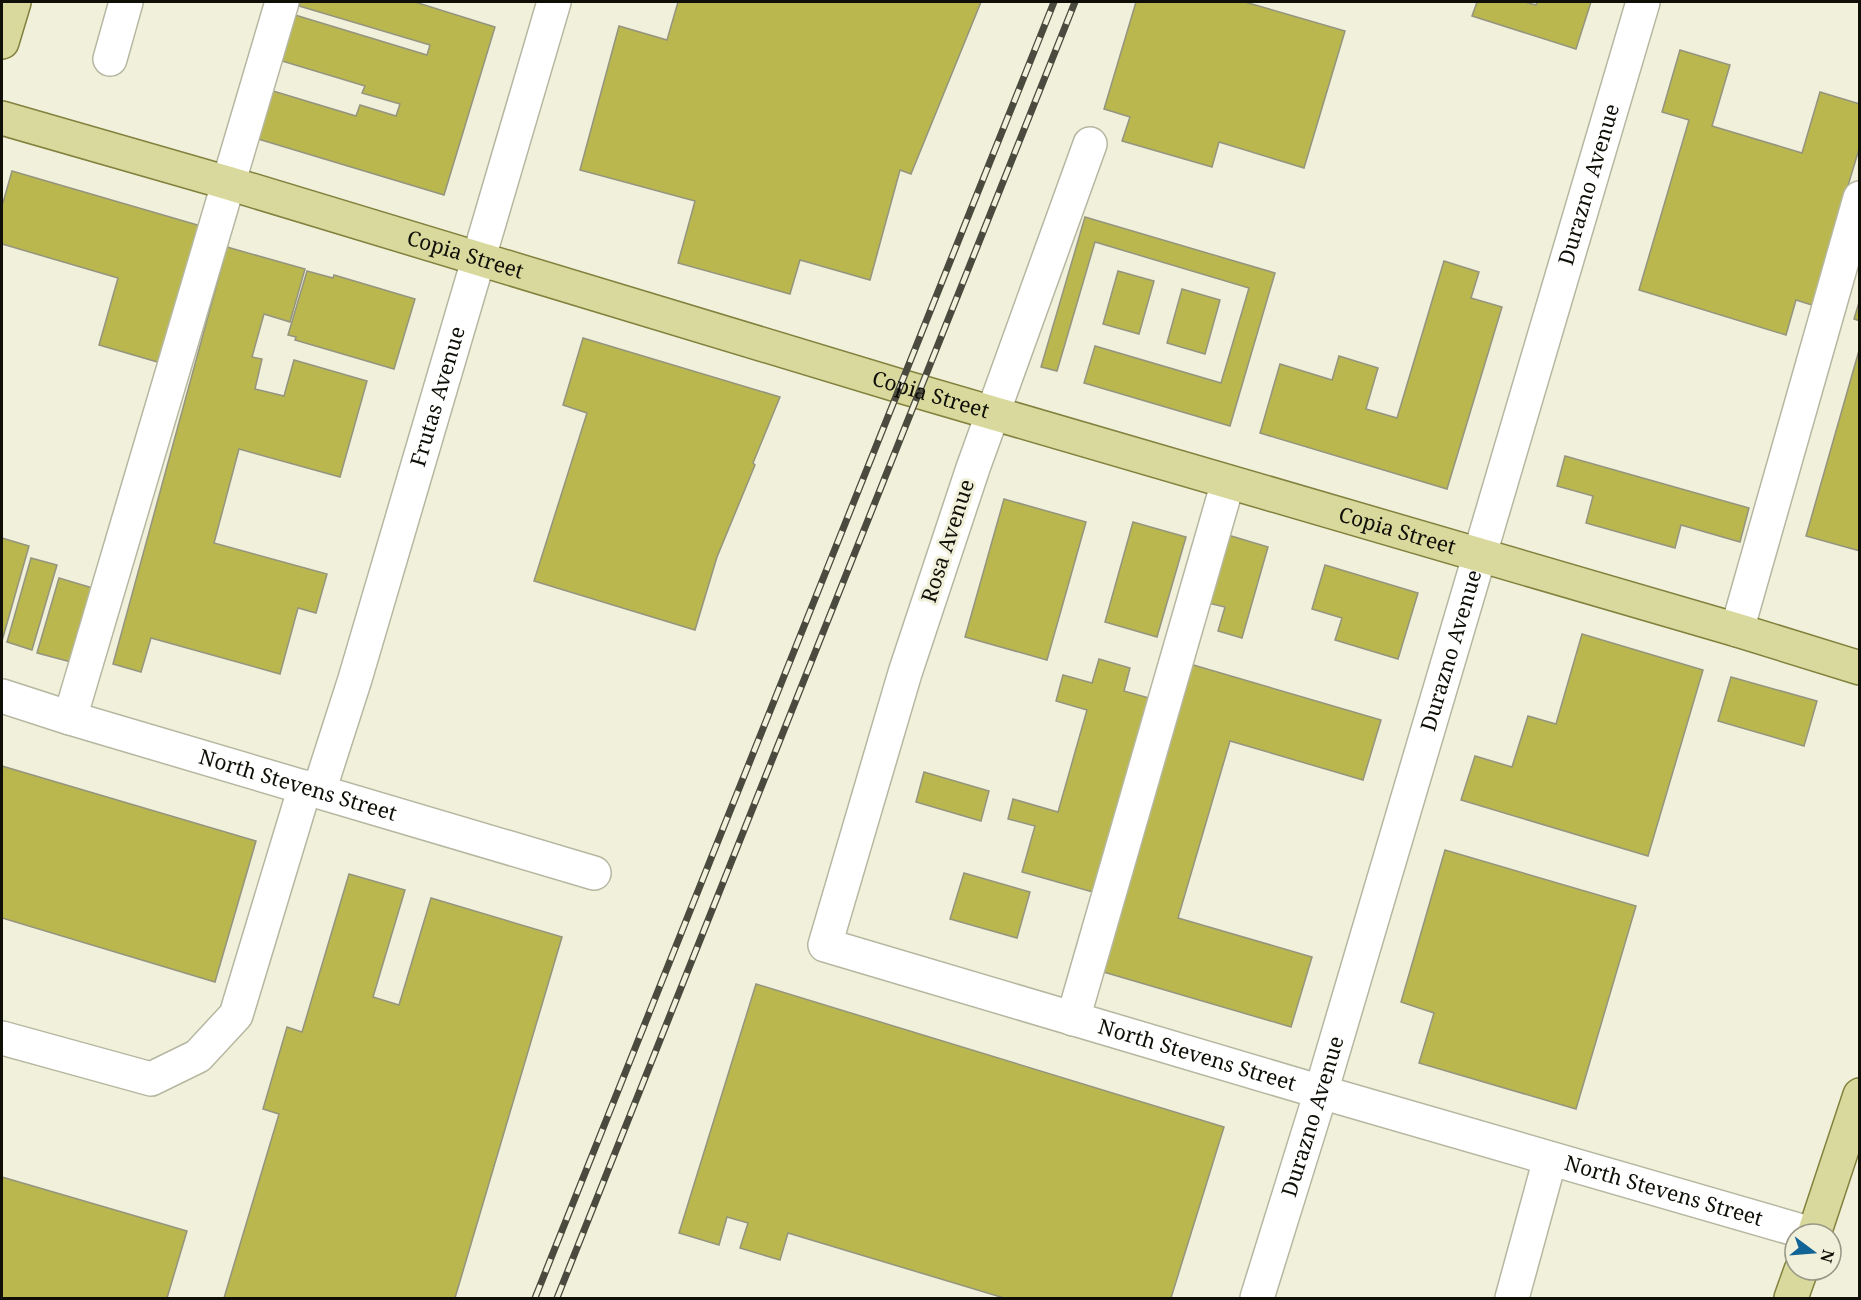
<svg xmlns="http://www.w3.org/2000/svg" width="1861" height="1300" font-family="'Noto Serif',serif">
<rect width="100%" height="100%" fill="#f1f1db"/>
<g fill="#b9b74e" stroke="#94947f" stroke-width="1.5">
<path d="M300,2h119l-1,1 77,24 -51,168 -186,-56 15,-48 83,25 4,-11 36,11 4,-12 -38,-11 3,-7 -83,-25 13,-46 132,40 3,-10 -131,-39z"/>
<path d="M678,2h303l-70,172 -11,-4 -30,110 -70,-20 -10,34 -112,-31 17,-62 -115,-31 39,-144 48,14z"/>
<path d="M1136,2h109l100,29 -41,137 -85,-26 -7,25 -90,-26 8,-24 -26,-8z"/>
<path d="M1477,2h48l11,3 1,-3h54l-15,47 -104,-33z"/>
<path d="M1680,50l50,15 -18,61 90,27 18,-61 40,12v42l-48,159 -16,-5 -10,35 -147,-45 50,-170 -27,-8z"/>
<path d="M12,171l189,55 -40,137 -62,-18 19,-67 -116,-34v-38z"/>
<path d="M1085,217l190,56 -45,153 -146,-43 11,-37 126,37 28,-95 -154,-46 -38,129 -16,-4z"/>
<path d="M227,247l78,22 -15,53 -26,-8 -12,43 10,2 -7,30 29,7 10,-36 73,21 -27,96 -101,-28 -25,94 113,31 -11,39 -18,-5 -18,66 -129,-36 -10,34 -28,-8z"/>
<path d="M1444,261l35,11 -8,26 31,9 -55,182 -187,-56 20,-69 52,16 7,-24 39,12 -12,41 31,9z"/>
<path d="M307,271l26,7 1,-3 81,24 -21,70 -99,-29 1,-3 -8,-2z"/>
<path d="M1118,271l36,10 -15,53 -36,-10z"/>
<path d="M1182,289l38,11 -15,54 -38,-11z"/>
<path d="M1860,299v22l-6,-2z"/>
<path d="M583,338l197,59 -27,66 2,2 -38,92 -22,73 -161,-49 53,-168 -24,-8z"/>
<path d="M1860,347v204l-54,-15z"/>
<path d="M1565,456l184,52 -9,34 -59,-17 -6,23 -89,-25 7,-27 -36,-10z"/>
<path d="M1004,499l82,23 -39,138 -82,-23z"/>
<path d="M1133,522l53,15 -29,100 -52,-15z"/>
<path d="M1228,535l40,12 -26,91 -24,-7 7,-24 -17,-4z"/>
<path d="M2,538l27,8 -27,95z"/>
<path d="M31,558l26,7 -25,85 -25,-8z"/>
<path d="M1325,565l93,28 -20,66 -63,-19 7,-22 -30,-9z"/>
<path d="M59,578l37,11 -21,74 -38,-10z"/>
<path d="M1582,634l121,36 -55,186 -187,-56 14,-44 37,11 16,-51 28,8z"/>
<path d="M1099,659l31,9 -6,23 25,7 -56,194 -71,-20 13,-46 -27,-7 5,-20 45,13 29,-102 -31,-9 7,-26 29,8z"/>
<path d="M1190,664l191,56 -18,60 -133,-39 -52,177 134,39 -21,70 -191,-56z"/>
<path d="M1731,677l86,24 -13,45 -86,-25z"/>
<path d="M2,766l254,75 -41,141 -213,-64z"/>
<path d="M924,772l65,19 -8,30 -65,-19z"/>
<path d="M1445,850l191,56 -60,203 -157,-46 15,-50 -33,-11z"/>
<path d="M964,873l66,19 -13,46 -67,-19z"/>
<path d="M349,874l56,16 -32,107 26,8 32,-107 131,39 -107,361h-231l55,-184 -16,-5 24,-82 15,5z"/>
<path d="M756,984l468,143 -53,171h-167l-216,-65 -8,27 -40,-12 8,-25 -21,-6 -8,28 -40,-12z"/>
<path d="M2,1177l185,54 -20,67h-165z"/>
</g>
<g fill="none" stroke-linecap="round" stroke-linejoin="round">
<defs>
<g id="minor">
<path d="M110,59l16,-57"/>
<path id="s1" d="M1090,144l-117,324 -68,205 -80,272 496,147 491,142"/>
<path d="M1737,630l123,-432"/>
<path id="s2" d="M2,696l68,22 524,155"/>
<path d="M70,718l212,-716"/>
<path id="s3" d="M319,791l36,-112 199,-677"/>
<path d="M1073,1019l155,-537"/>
<path d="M2,1038l149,41 47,-23 38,-41 69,-228"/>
<path id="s4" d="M1257,1298l64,-206 322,-1090"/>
<path d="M1512,1298l38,-139"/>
</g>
<g id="major">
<path d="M2,42l12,-40"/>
<path id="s5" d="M2,118l226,65 672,203 837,244 123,38"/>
<path d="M1814,1234l46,-139"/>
<path d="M1791,1298l10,-28"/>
</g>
</defs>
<use href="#minor" stroke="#b6b7a1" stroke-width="36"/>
<use href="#major" stroke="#82813e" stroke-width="36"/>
<use href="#minor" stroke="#fff" stroke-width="33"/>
<use href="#major" stroke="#d9d89d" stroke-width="33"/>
<defs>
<g id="rail">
<path d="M535,1298l519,-1296"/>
<path d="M557,1298l518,-1296"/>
</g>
</defs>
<use href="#rail" stroke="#4a4a3e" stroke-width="7"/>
<use href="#rail" stroke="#f1f1db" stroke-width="4.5" stroke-dasharray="14" stroke-linecap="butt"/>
</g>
<g text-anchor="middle" stroke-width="6" stroke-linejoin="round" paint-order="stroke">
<g font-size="21" fill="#0f0f07" stroke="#f1f1db">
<text dy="7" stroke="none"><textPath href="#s4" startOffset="1162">Durazno Avenue</textPath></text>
<text dy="7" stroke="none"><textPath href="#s5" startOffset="483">Copia Street</textPath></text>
<text dy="7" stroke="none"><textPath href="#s5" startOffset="969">Copia Street</textPath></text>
<text dy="7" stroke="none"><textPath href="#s3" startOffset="412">Frutas Avenue</textPath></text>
<text dy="7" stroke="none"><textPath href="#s5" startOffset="1455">Copia Street</textPath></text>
<text transform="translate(948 541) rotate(-72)" y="7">Rosa Avenue</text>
<text dy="7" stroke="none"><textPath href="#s4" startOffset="676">Durazno Avenue</textPath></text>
<text dy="7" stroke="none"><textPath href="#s2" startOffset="309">North Stevens Street</textPath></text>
<text dy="7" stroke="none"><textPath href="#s1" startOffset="1232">North Stevens Street</textPath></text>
<text dy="7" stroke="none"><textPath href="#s4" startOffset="190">Durazno Avenue</textPath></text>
<text dy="7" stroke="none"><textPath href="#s1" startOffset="1718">North Stevens Street</textPath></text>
</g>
</g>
<rect width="1861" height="1300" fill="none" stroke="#0f0f07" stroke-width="6"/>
<g transform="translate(1813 1252) rotate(106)"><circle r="28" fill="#f1f1db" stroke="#979786" stroke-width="1.5"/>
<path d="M0-4.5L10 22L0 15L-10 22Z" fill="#116495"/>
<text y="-9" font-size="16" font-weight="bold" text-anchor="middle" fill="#0f0f07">N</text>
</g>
</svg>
